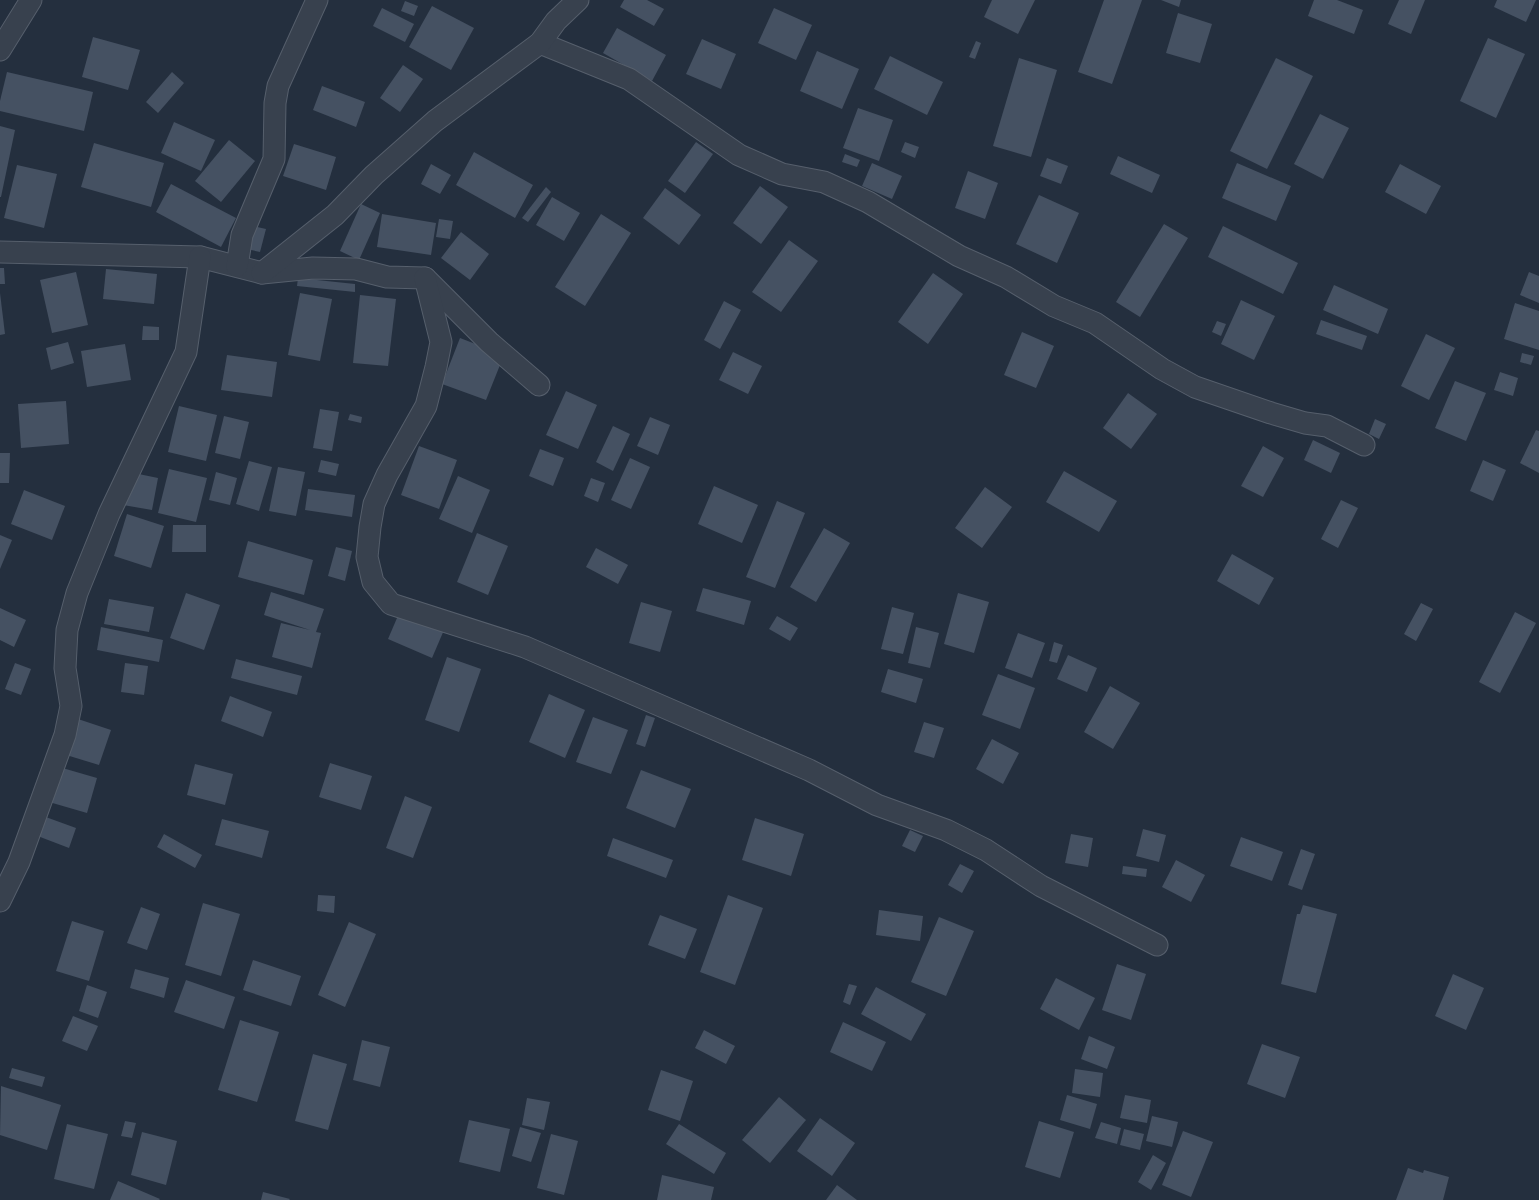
<svg xmlns="http://www.w3.org/2000/svg" width="1539" height="1200" font-family="'Fira Sans Condensed',sans-serif">
<rect width="100%" height="100%" fill="#242f3e"/>
<g fill="#455162">
<path d="M624,0h23l17,9 -10,17 -34,-19z"/>
<path d="M992,0h43l-17,34 -34,-17z"/>
<path d="M1104,0h38l-30,84 -34,-12z"/>
<path d="M1161,0h20l-2,7z"/>
<path d="M1314,0h23l26,10 -9,24 -46,-18z"/>
<path d="M1399,0h26l-14,34 -23,-10z"/>
<path d="M1497,0h39l-10,22 -32,-15z"/>
<path d="M405,1l13,5 -4,10 -13,-5z"/>
<path d="M432,6l42,22 -23,42 -42,-23z"/>
<path d="M382,8l32,16 -9,18 -32,-16z"/>
<path d="M774,8l38,17 -16,35 -38,-17z"/>
<path d="M1178,13l34,11 -12,39 -34,-10z"/>
<path d="M617,28l49,27 -14,26 -49,-28z"/>
<path d="M93,37l47,13 -12,40 -46,-13z"/>
<path d="M1488,38l37,16 -29,64 -36,-17z"/>
<path d="M702,39l34,15 -15,35 -35,-15z"/>
<path d="M976,41l5,2 -6,16 -6,-2z"/>
<path d="M817,51l42,18 -17,40 -42,-18z"/>
<path d="M890,56l53,26 -16,33 -53,-26z"/>
<path d="M1019,58l38,12 -26,87 -38,-11z"/>
<path d="M1276,58l37,18 -46,93 -37,-18z"/>
<path d="M403,65l20,14 -23,33 -20,-14z"/>
<path d="M7,72l86,20 -9,39 -84,-20v-10z"/>
<path d="M172,72l12,11 -26,30 -12,-11z"/>
<path d="M322,86l43,16 -9,25 -43,-17z"/>
<path d="M858,108l35,12 -14,41 -36,-13z"/>
<path d="M1320,114l29,14 -26,51 -29,-15z"/>
<path d="M174,122l41,18 -14,31 -40,-18z"/>
<path d="M0,126l15,4 -14,67h-1z"/>
<path d="M229,140l26,21 -34,41 -26,-21z"/>
<path d="M696,142l17,12 -28,39 -17,-12z"/>
<path d="M905,142l14,5 -4,11 -14,-6z"/>
<path d="M94,143l70,20 -13,44 -70,-20z"/>
<path d="M294,144l42,13 -10,33 -43,-14z"/>
<path d="M474,152l59,33 -18,33 -59,-33z"/>
<path d="M845,154l15,6 -3,7 -15,-5z"/>
<path d="M1118,156l42,19 -8,18 -42,-19z"/>
<path d="M1047,158l21,8 -7,18 -21,-8z"/>
<path d="M872,163l30,13 -10,23 -30,-13z"/>
<path d="M1237,163l54,23 -15,35 -54,-23z"/>
<path d="M431,164l20,11 -11,19 -19,-10z"/>
<path d="M1400,164l41,22 -15,28 -41,-22z"/>
<path d="M17,165l40,9 -13,54 -40,-10z"/>
<path d="M968,171l30,12 -13,36 -30,-11z"/>
<path d="M171,184l65,34 -15,29 -65,-35z"/>
<path d="M760,186l28,21 -27,37 -28,-21z"/>
<path d="M546,187l5,5 -23,30 -6,-4z"/>
<path d="M665,188l36,27 -22,30 -36,-27z"/>
<path d="M1039,195l40,18 -22,50 -41,-19z"/>
<path d="M552,197l28,16 -16,28 -28,-16z"/>
<path d="M361,204l19,9 -21,47 -19,-9z"/>
<path d="M382,214l54,9 -5,32 -54,-8z"/>
<path d="M601,214l30,19 -46,73 -30,-19z"/>
<path d="M439,219l14,2 -3,18 -14,-2z"/>
<path d="M1164,224l24,14 -48,79 -24,-15z"/>
<path d="M248,225l18,4 -6,23 -18,-4z"/>
<path d="M1223,226l75,37 -15,31 -75,-37z"/>
<path d="M461,232l28,22 -19,26 -29,-22z"/>
<path d="M789,240l29,21 -37,51 -29,-20z"/>
<path d="M0,268h4l1,16h-5z"/>
<path d="M106,269l51,5 -3,30 -51,-5z"/>
<path d="M76,272l12,53 -36,8 -12,-53z"/>
<path d="M1529,272l10,4v27l-19,-8z"/>
<path d="M933,273l30,21 -35,50 -30,-22z"/>
<path d="M298,278l57,6v8l-58,-6z"/>
<path d="M1334,285l54,24 -10,25 -55,-24z"/>
<path d="M0,293l5,41 -5,1z"/>
<path d="M300,293l32,6 -12,62 -32,-6z"/>
<path d="M360,295l36,4 -8,67 -35,-3z"/>
<path d="M1241,300l34,16 -21,44 -33,-16z"/>
<path d="M724,301l17,9 -21,39 -16,-9z"/>
<path d="M1515,303l24,8v39l-35,-11z"/>
<path d="M1321,320l46,16 -5,14 -46,-16z"/>
<path d="M1217,321l9,3 -5,12 -9,-4z"/>
<path d="M143,326l16,1v13h-17z"/>
<path d="M1022,332l32,14 -18,42 -32,-13z"/>
<path d="M1426,334l29,14 -26,52 -28,-14z"/>
<path d="M460,338l44,17 -18,45 -44,-16z"/>
<path d="M68,342l6,21 -23,7 -5,-22z"/>
<path d="M125,344l6,36 -44,7 -6,-36z"/>
<path d="M733,352l29,14 -14,28 -29,-14z"/>
<path d="M1522,353l12,3 -3,9 -11,-3z"/>
<path d="M227,355l50,7 -5,35 -51,-7z"/>
<path d="M1500,372l18,6 -5,18 -19,-6z"/>
<path d="M1455,381l31,12 -20,48 -31,-13z"/>
<path d="M566,391l31,14 -19,44 -32,-14z"/>
<path d="M1128,393l29,21 -26,35 -28,-21z"/>
<path d="M66,401l3,43 -48,4 -3,-44z"/>
<path d="M179,406l38,9 -11,46 -38,-9z"/>
<path d="M320,409l19,3 -7,39 -19,-3z"/>
<path d="M350,414l12,3 -1,6 -13,-3z"/>
<path d="M224,416l25,6 -9,37 -25,-6z"/>
<path d="M650,417l20,8 -12,30 -21,-9z"/>
<path d="M1375,419l11,5 -7,15 -10,-5z"/>
<path d="M613,426l17,8 -17,37 -17,-9z"/>
<path d="M1536,430l3,1v42l-19,-10z"/>
<path d="M1313,440l27,13 -9,20 -27,-13z"/>
<path d="M419,446l38,14 -18,49 -38,-14z"/>
<path d="M1263,446l21,12 -21,39 -22,-11z"/>
<path d="M540,449l24,9 -11,28 -24,-10z"/>
<path d="M0,453h10l-1,30h-9z"/>
<path d="M630,458l20,9 -19,42 -20,-9z"/>
<path d="M321,460l18,4 -3,12 -18,-4z"/>
<path d="M1483,460l23,10 -13,31 -23,-10z"/>
<path d="M249,461l23,6 -13,44 -23,-7z"/>
<path d="M278,467l27,5 -9,44 -27,-5z"/>
<path d="M169,469l38,9 -11,44 -38,-9z"/>
<path d="M1064,471l53,30 -18,31 -53,-30z"/>
<path d="M129,472l29,6 -6,32 -29,-5z"/>
<path d="M216,472l21,6 -7,27 -21,-5z"/>
<path d="M458,476l32,14 -18,43 -33,-14z"/>
<path d="M591,478l14,5 -7,19 -14,-6z"/>
<path d="M714,486l44,19 -16,38 -44,-19z"/>
<path d="M985,487l27,20 -30,41 -27,-20z"/>
<path d="M308,489l47,6 -3,22 -47,-7z"/>
<path d="M24,490l41,16 -13,34 -41,-16z"/>
<path d="M1341,500l17,8 -20,40 -17,-9z"/>
<path d="M777,501l28,12 -30,75 -29,-11z"/>
<path d="M127,514l37,12 -13,42 -37,-12z"/>
<path d="M173,525h33v27h-34z"/>
<path d="M824,528l26,15 -34,59 -26,-15z"/>
<path d="M477,533l31,13 -20,49 -31,-13z"/>
<path d="M0,535l12,5 -12,29z"/>
<path d="M248,541l65,19 -9,35 -66,-18z"/>
<path d="M336,547l16,4 -7,30 -17,-5z"/>
<path d="M596,548l32,17 -10,19 -32,-17z"/>
<path d="M1232,554l42,24 -15,27 -42,-24z"/>
<path d="M703,588l48,13 -7,24 -48,-14z"/>
<path d="M271,592l53,17 -8,23 5,1 -9,35 -40,-11 9,-34 29,7 -46,-15z"/>
<path d="M186,593l34,12 -16,45 -34,-12z"/>
<path d="M958,593l31,9 -15,51 -30,-9z"/>
<path d="M109,599l45,8 -5,25 -45,-8z"/>
<path d="M641,602l31,9 -12,41 -31,-9z"/>
<path d="M1421,603l12,6 -17,32 -12,-7z"/>
<path d="M892,607l22,6 -11,41 -22,-5z"/>
<path d="M0,608l26,12 -12,27 -14,-7z"/>
<path d="M400,611l44,19 -12,28 -44,-19z"/>
<path d="M1515,612l21,11 -36,70 -21,-11z"/>
<path d="M777,616l21,12 -8,13 -21,-12z"/>
<path d="M101,627l62,13 -4,22 -62,-12z"/>
<path d="M916,627l23,6 -9,35 -22,-5z"/>
<path d="M1018,633l27,10 -13,35 -27,-10z"/>
<path d="M1054,642l9,3 -6,18 -8,-2z"/>
<path d="M1068,655l29,13 -10,24 -30,-13z"/>
<path d="M447,657l34,12 -22,63 -34,-12z"/>
<path d="M236,659l66,17 -5,19 -66,-17z"/>
<path d="M15,663l16,6 -10,26 -16,-6z"/>
<path d="M125,663l23,3 -4,29 -23,-3z"/>
<path d="M888,669l35,10 -7,24 -35,-11z"/>
<path d="M998,674l37,14 -15,41 -38,-14z"/>
<path d="M1110,686l30,17 -27,46 -29,-17z"/>
<path d="M549,694l36,16 -20,48 -36,-16z"/>
<path d="M230,696l42,16 -9,25 -42,-16z"/>
<path d="M646,715l9,3 -10,29 -9,-3z"/>
<path d="M593,717l35,13 -17,44 -35,-12z"/>
<path d="M75,718l36,12 -12,35 -36,-11z"/>
<path d="M924,722l20,6 -10,30 -20,-6z"/>
<path d="M992,739l27,14 -16,31 -27,-15z"/>
<path d="M330,763l42,13 -11,34 -42,-13z"/>
<path d="M195,764l38,10 -8,31 -38,-10z"/>
<path d="M59,767l38,11 -10,35 -38,-11z"/>
<path d="M641,770l50,19 -16,39 -49,-20z"/>
<path d="M405,796l27,11 -19,51 -27,-10z"/>
<path d="M43,816l33,12 -7,20 -34,-13z"/>
<path d="M755,818l49,16 -13,42 -49,-16z"/>
<path d="M222,819l47,12 -7,27 -47,-13z"/>
<path d="M1143,829l23,6 -7,27 -23,-6z"/>
<path d="M910,830l13,6 -8,16 -13,-6z"/>
<path d="M164,834l38,21 -7,13 -38,-21z"/>
<path d="M1071,834l22,4 -5,29 -23,-4z"/>
<path d="M1241,837l42,15 -11,29 -42,-15z"/>
<path d="M613,838l60,22 -7,18 -59,-22z"/>
<path d="M1301,849l14,5 -13,36 -14,-5z"/>
<path d="M1176,860l29,15 -14,27 -29,-15z"/>
<path d="M960,864l14,7 -12,22 -14,-8z"/>
<path d="M1123,866l24,3 -1,8 -24,-3z"/>
<path d="M318,895l17,1 -1,17 -17,-2z"/>
<path d="M728,895l35,13 -28,77 -35,-13z"/>
<path d="M203,903l37,11 -19,62 -36,-11z"/>
<path d="M1303,905l34,9 -21,79 -35,-9 16,-70h3z"/>
<path d="M141,907l19,7 -13,36 -20,-7z"/>
<path d="M879,910l44,6 -3,25 -44,-6z"/>
<path d="M660,915l37,14 -12,30 -37,-14z"/>
<path d="M939,917l35,14 -28,65 -35,-14z"/>
<path d="M72,921l32,10 -15,50 -33,-10z"/>
<path d="M349,922l27,12 -31,73 -27,-12z"/>
<path d="M253,960l48,16 -10,30 -48,-16z"/>
<path d="M1117,964l29,10 -15,46 -29,-10z"/>
<path d="M135,969l34,9 -5,20 -34,-10z"/>
<path d="M1453,974l31,14 -18,42 -31,-14z"/>
<path d="M1056,978l39,20 -16,32 -39,-21z"/>
<path d="M186,980l49,17 -11,32 -50,-17z"/>
<path d="M849,984l8,2 -7,19 -7,-3z"/>
<path d="M87,985l20,7 -9,26 -19,-7z"/>
<path d="M876,987l50,27 -15,27 -50,-27z"/>
<path d="M73,1016l25,10 -11,25 -25,-10z"/>
<path d="M240,1020l39,12 -22,70 -39,-12z"/>
<path d="M843,1022l43,20 -14,29 -42,-19z"/>
<path d="M704,1030l31,16 -9,18 -31,-16z"/>
<path d="M1089,1036l26,11 -8,22 -26,-10z"/>
<path d="M362,1040l28,7 -10,40 -27,-7z"/>
<path d="M1262,1044l38,13 -15,41 -38,-14z"/>
<path d="M313,1054l34,10 -19,66 -33,-9z"/>
<path d="M12,1068l33,9 -3,10 -33,-9z"/>
<path d="M1075,1069l28,4 -3,24 -28,-4z"/>
<path d="M661,1070l32,11 -13,40 -32,-11z"/>
<path d="M1,1086l60,19 -14,45 -47,-15z"/>
<path d="M1067,1095l30,9 -7,25 -30,-9z"/>
<path d="M1125,1095l26,5 -4,23 -27,-5z"/>
<path d="M779,1097l27,23 -36,43 -28,-23z"/>
<path d="M527,1098l23,4 -6,28 -22,-5z"/>
<path d="M1152,1116l26,6 -6,25 -26,-6z"/>
<path d="M820,1118l35,25 -23,33 -35,-25z"/>
<path d="M469,1120l41,9 -10,43 -41,-10z"/>
<path d="M125,1121l11,2 -4,15 -11,-2z"/>
<path d="M1039,1121l35,11 -14,46 -35,-11z"/>
<path d="M1101,1122l20,6 -4,16 -22,-6z"/>
<path d="M67,1124l41,10 -14,55 -40,-10z"/>
<path d="M679,1124l47,29 -12,21 -48,-30z"/>
<path d="M520,1127l21,6 -10,29 -19,-6z"/>
<path d="M1124,1129l20,5 -4,16 -20,-5z"/>
<path d="M1183,1131l30,11 -22,55 -29,-12z"/>
<path d="M142,1132l35,9 -11,44 -35,-10z"/>
<path d="M551,1134l27,7 -14,54 -27,-7z"/>
<path d="M1153,1155l13,8 -15,27 -13,-8z"/>
<path d="M1408,1168l15,5 1,-3 25,7 -6,23h-47z"/>
<path d="M662,1175l52,12 -3,13h-54z"/>
<path d="M118,1181l42,18 -1,1h-49z"/>
<path d="M837,1185l20,15h-31z"/>
<path d="M263,1192l27,7 -1,1h-28z"/>
</g>
<g fill="none" stroke-linecap="round" stroke-linejoin="round">
<defs>
<g id="street">
<path d="M540,43l89,36 110,76 43,19 42,8 44,20 91,54 47,21 48,29 41,17 67,46 33,18 76,26 34,10 22,3 37,19"/>
<path d="M0,50l31,-50"/>
<path d="M0,252l200,5 62,16 51,-5 43,1 31,8 38,1 64,64 50,43"/>
<path d="M237,266l5,-31 32,-76 1,-56 3,-17 39,-86"/>
<path d="M262,273l73,-58 39,-40 61,-54 105,-78 16,-22 22,-21"/>
<path d="M425,278l16,64 -5,25 -10,39 -39,69 -13,29 -4,23 -3,30 6,25 18,22 134,43 284,123 68,35 69,25 40,20 55,36 116,59"/>
<path d="M0,901l19,-39 46,-127 6,-29 -6,-38 2,-38 10,-37 32,-79 77,-162 14,-95"/>
</g>
</defs>
<use href="#street" stroke="#565f6c" stroke-width="23"/>
<use href="#street" stroke="#38414e" stroke-width="21"/>
</g>
</svg>
